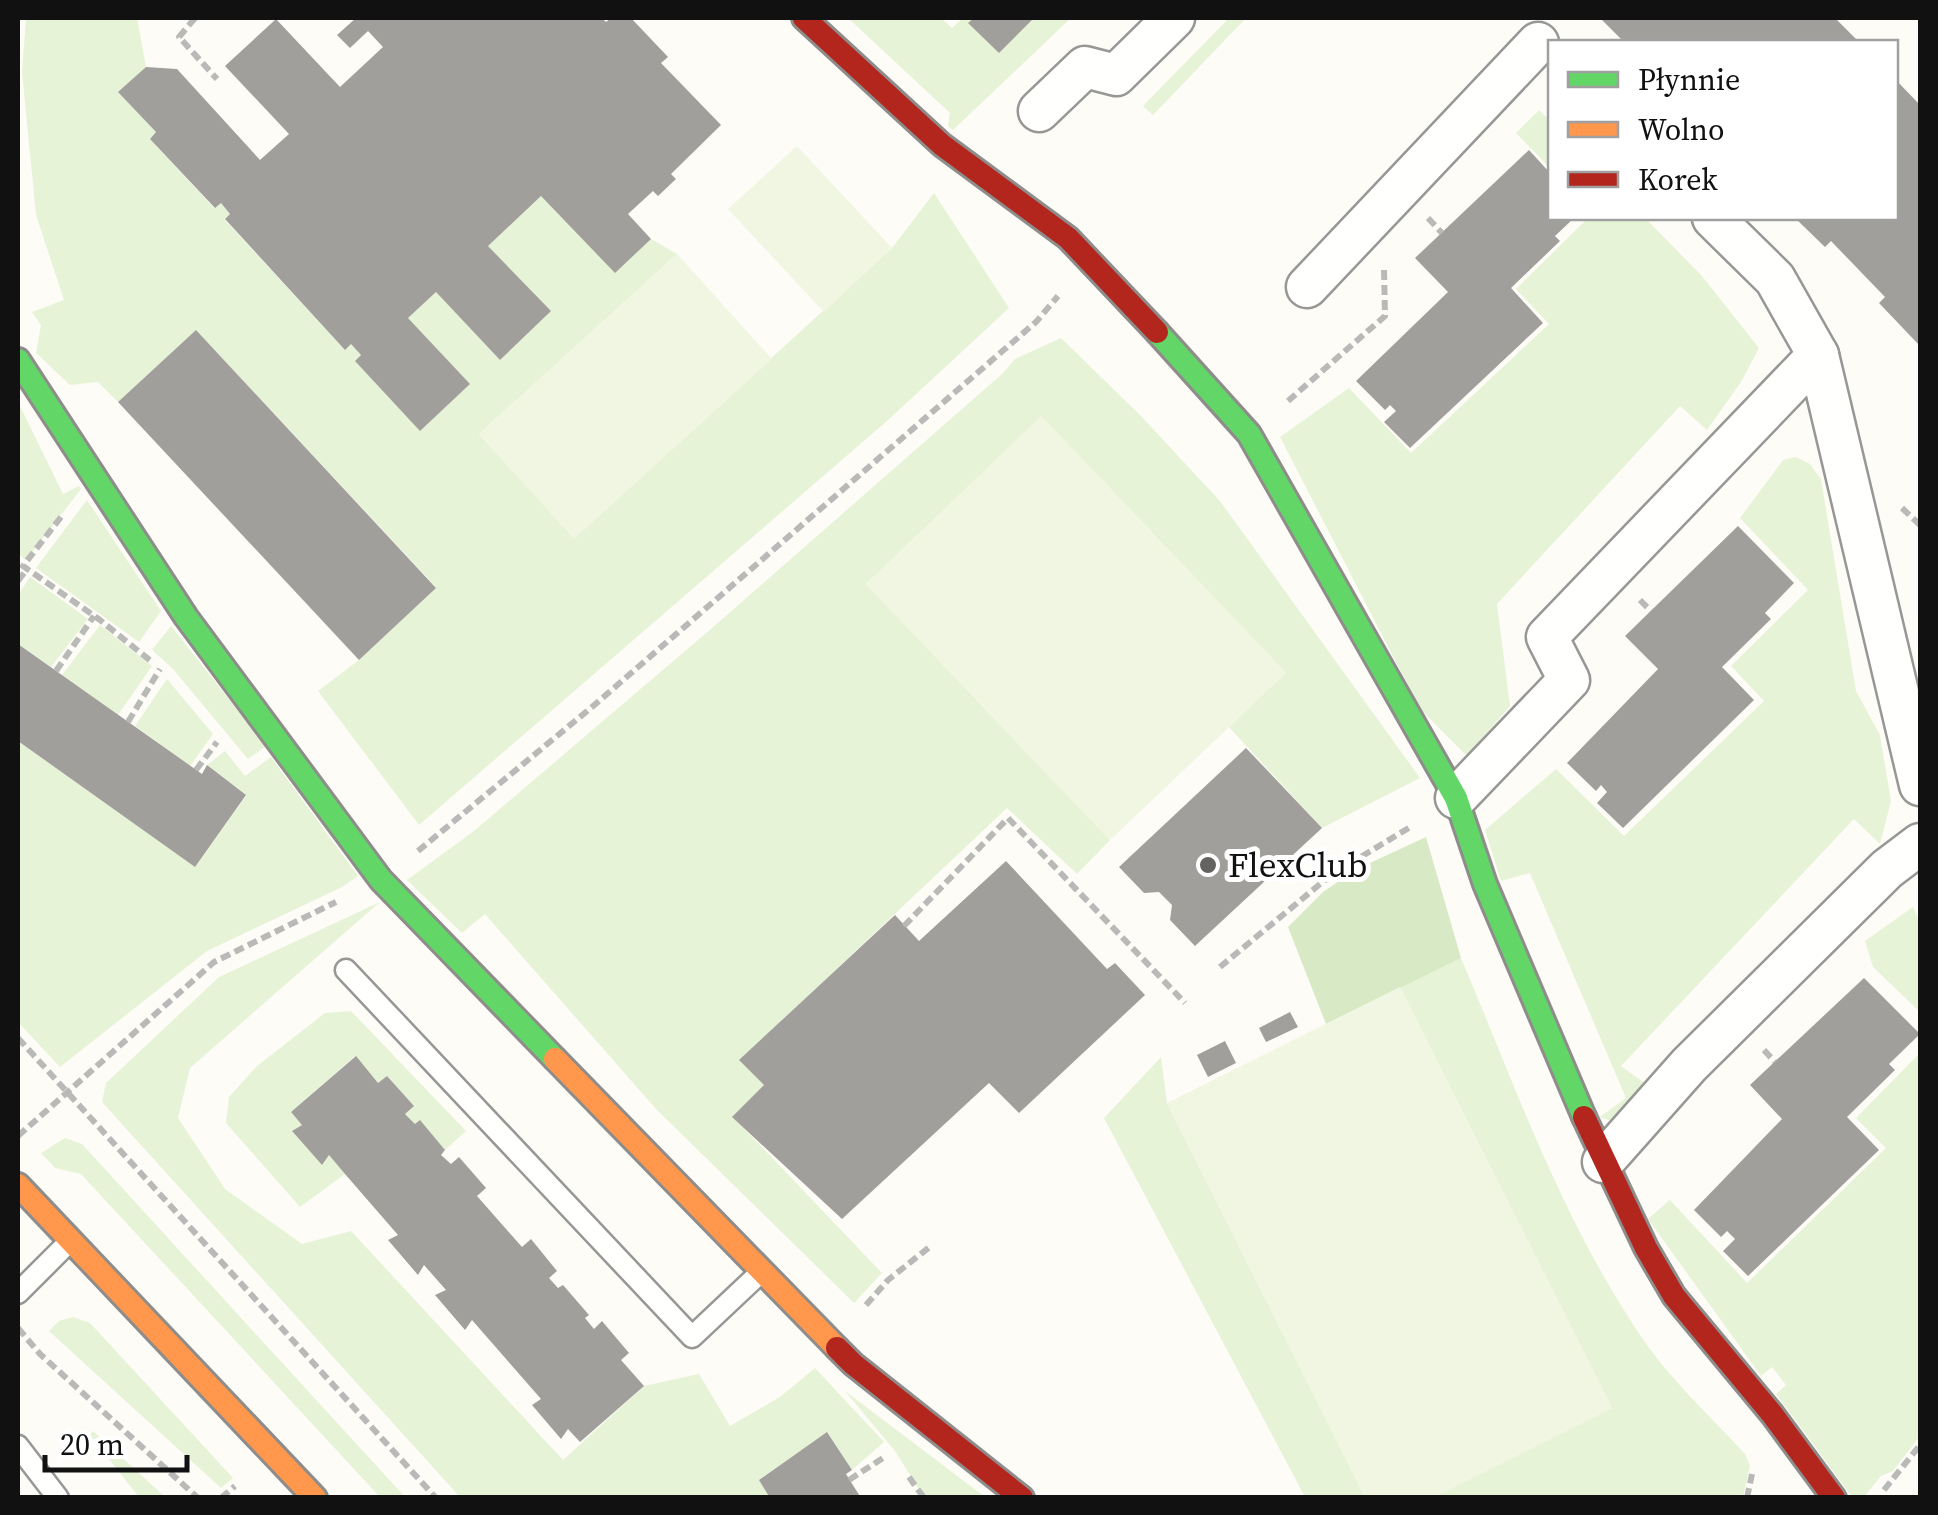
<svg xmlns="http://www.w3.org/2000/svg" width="1938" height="1515" font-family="'Source Serif 4',serif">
<rect width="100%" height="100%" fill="#fdfcf7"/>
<g fill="#e7f3d7">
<path d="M26,18h111l9,49 -27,25 37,40 -6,7 64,69 7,-5 9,11 -5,6 120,130 6,-6 10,11 -5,6 64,69 50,-46 -62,-66 28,-26 64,68 50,-49 -62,-65 53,-50 110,43 26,15 -198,180 95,104 318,-290 42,-55 75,115 -122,113 -468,404 -101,-134 41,-31 77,-73 -240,-257 -78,72 -20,-20 -28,3 -34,-32 5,-28 -9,-13 32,-12 -28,-85 -14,-143z"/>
<path d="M848,18h93l11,10 11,-10h11l-5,5 30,29 35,-34h37l-118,112 -5,-4 2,-13z"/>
<path d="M1229,18h17l-93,97 -10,-9z"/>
<path d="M1539,110l11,11v47l-34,-35z"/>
<path d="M1588,218h57l57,58 57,72 -18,34 -34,48 -27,-24 -183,198 13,102 -43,50 -47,-47 -140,-272 69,-49 62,65 138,-129 -33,-35z"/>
<path d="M1061,338l79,77 80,86 200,277 -98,50 -93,-101 56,-55 -243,-255 -176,167 244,256 -33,34 -70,-66 -267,252 24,25 -31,32 149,156 -28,30 -198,-194 -171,-195 -23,19 -55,-53 67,-49 238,-203 290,-254 13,-15z"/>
<path d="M18,402l45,92 16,-8 2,3 -55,71 -8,-6z"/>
<path d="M1796,457l14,7 11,15 35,212 24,44 11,66 -11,43 -26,-25 -233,247 26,19 -36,36 -11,-4 26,-19 -96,-225 -29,8 -16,-51 71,-61 68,67 140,-135 -33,-35 77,-76 -68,-72 43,-58z"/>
<path d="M87,500l74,111 -22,31 -103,-74z"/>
<path d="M30,577l58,42 -37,48 -33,-23v-49z"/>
<path d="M100,625l52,41 -34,49 -56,-40z"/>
<path d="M171,626l95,120 -18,13 -75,-90 -21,-19z"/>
<path d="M167,679l46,55 -23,32 -55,-40z"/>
<path d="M18,741l177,126 51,-71 -39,-31 18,-14 20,25 26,-19 87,119 -16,11 -135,64 -147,116 -42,-45z"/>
<path d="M380,902l-190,166 -12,50 47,71 77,55 49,-13 212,229 81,-74 55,-12 31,52 50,-29 35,-29 69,74 -32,28 -24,-37 -58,64h-310l-358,-395 4,-19 113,-106z"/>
<path d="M1913,907l7,16v89l-47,-45 -8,-26z"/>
<path d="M1461,958c55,130 104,270 186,387 28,39 65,73 98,109l5,12 -7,31h-309l178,-89 -212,-421z"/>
<path d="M351,1011l115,120 -21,19 -25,-29 -5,3 -10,-10 8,-8 -26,-30 -9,7 -23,-27 -64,56 11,13 -10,6 30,34 7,-10 16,19 -45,33 -74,-84 3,-26 28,-31 68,-53z"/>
<path d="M1920,1053v383l-27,35 -12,5 -17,21h-12l-76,-103 10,-9 -14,-18 -11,9 -113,-157 22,-19 77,83 139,-135 -30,-30z"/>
<path d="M1161,1057l6,46 198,394h-60l-201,-379z"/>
<path d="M65,1138l17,6 323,353h-25l-299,-323 -26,-6 -14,-15z"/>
<path d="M73,1317l17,6 143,155 -12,10 -172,-157 10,-10z"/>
<path d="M845,1391l140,106h-61l-29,-46z"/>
<path d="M93,1431l72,66h-26l-49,-62z"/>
</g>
<path fill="#d8eac5" d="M1426,837l35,121 -135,66 -38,-97 35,-35 34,-23z"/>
<g fill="#f0f6e1">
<path d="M797,146l95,102 -68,64 -96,-103z"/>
<path d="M677,254l95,105 -198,180 -95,-105z"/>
<path d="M1041,416l245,257 -176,167 -244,-256z"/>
<path d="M1400,987l212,421 -178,89h-69l-198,-394z"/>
</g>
<g fill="#a19f9c">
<path d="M356,18h246l4,4 5,-4h20l37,39 -7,6 60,62 -50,49 5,5 -18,17 -5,-5 -25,23 23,25 -36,34 -74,-77 -53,50 63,65 -51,49 -64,-68 -28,26 62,66 -50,47 -65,-70 6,-6 -10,-11 -6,6 -120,-131 5,-5 -9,-11 -6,5 -65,-69 6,-7 -38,-40 28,-25 31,2 83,91 29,-26 -64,-68 51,-47 64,68 43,-40 -15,-16 -18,17 -13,-13z"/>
<path d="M974,18h60l-35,35 -31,-30z"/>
<path d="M1600,18h235l24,24h-222l-3,-3 -10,3z"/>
<path d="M1896,80l24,25v241l-41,-43 6,-6 -54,-56 -6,6 -30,-29h101z"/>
<path d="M1529,150l21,23v45h24l-19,18 5,5 -49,47 32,35 -133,125 -26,-26 12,-11 -6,-6 -5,5 -29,-29 92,-89 -33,-34z"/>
<path d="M196,330l240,258 -77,72 -241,-258z"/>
<path d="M1738,526l56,57 -29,30 6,6 -49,48 32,33 -131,128 -26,-25 10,-11 -6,-7 -5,6 -29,-28 91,-94 -33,-33z"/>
<path d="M18,644l184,130 5,-9 39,30 -51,72 -177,-126z"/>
<path d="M1246,748l76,80 -127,118 -25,-26 2,-15 -13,-13 -15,1 -25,-26z"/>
<path d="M1006,861l101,108 8,-6 30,32 -126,118 -30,-30 -147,136 -110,-102 32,-32 -25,-25 156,-145 24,26z"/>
<path d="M1864,978l56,56 -31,30 6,6 -48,47 32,33 -131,126 -25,-25 12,-12 -8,-8 -6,6 -27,-27 88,-91 -32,-34z"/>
<path d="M1290,1012l8,15 -32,15 -7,-14z"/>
<path d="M1225,1041l11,22 -28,14 -11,-22z"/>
<path d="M356,1056l22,27 9,-7 27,30 -9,8 10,10 5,-4 25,30 -4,5 10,9 8,-7 27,31 -9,8 45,51 9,-8 26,32 -8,7 9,10 5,-3 26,30 -4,3 9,11 8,-8 27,32 -8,7 23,26 -64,56 -12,-13 -7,10 -29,-34 9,-6 -69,-79 -7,10 -30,-35 11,-5 -22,-25 -6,10 -30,-35 10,-5 -53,-61 -16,-19 -7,10 -30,-34 10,-6 -11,-13z"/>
<path d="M827,1432l25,38 -6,4 15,24h-91l-11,-18z"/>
</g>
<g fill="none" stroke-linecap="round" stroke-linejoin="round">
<defs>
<g id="lane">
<path d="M346,970l346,367 69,-65"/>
<path d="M18,1293l50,-50"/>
<path d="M18,1446l40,52"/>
</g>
<g id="street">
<path d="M1039,111l46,-44 31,8 58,-57"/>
<path d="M1713,218l62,61 43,76 102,430"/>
<path d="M1307,287l231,-244"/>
<path d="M1456,798l113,-118 -22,-43 271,-282"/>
<path d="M1603,1162l86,-97 198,-196 33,-25"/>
</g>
<g id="fast">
<path d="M1157,332l92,102 207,364 29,86 99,233"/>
<path d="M18,360l168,257 195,263 174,179"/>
</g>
<g id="slow">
<path d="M555,1059l282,289"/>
<path d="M18,1185l297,313"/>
</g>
<g id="jam">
<path d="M804,18l138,127 126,93 89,94"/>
<path d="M1584,1117l62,131 28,48 98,118 62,84"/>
<path d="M837,1348l16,16 169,134"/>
</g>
</defs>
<use href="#lane" stroke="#979795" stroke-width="25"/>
<use href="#street" stroke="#979795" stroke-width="45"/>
<use href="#fast" stroke="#8e8d8b" stroke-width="28"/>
<use href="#slow" stroke="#8e8d8b" stroke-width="28"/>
<use href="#jam" stroke="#8e8d8b" stroke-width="28"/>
<g stroke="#b9b9b8" stroke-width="6" stroke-dasharray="10 5" stroke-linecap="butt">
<path d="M195,18l-16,19 38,42"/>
<path d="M1428,218l14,15"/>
<path d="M1288,401l97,-85 -1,-48"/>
<path d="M1902,508l18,17"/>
<path d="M61,517l-38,49 77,54 52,42"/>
<path d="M18,581l9,-12"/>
<path d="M1640,600l11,11"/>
<path d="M56,671l38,-55"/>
<path d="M128,722l32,-53"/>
<path d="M196,770l21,-28"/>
<path d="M418,851l174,-144 444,-385 22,-26"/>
<path d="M904,926l104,-108 177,185"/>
<path d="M1220,967l111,-92 81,-49"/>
<path d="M18,1038l418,460"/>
<path d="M1764,1050l11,12"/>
<path d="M18,1136l196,-174 122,-60"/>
<path d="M866,1305l22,-25 44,-35"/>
<path d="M18,1328l22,26 158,144"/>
<path d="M909,1477l15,21"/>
<path d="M849,1480l37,-24"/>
<path d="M1884,1490l36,-45"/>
<path d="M221,1498l14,-12"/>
<path d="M1747,1498l5,-24"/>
</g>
<use href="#lane" stroke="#fffffe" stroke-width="20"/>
<use href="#street" stroke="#fffffe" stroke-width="40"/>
<use href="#fast" stroke="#63d668" stroke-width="22"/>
<use href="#slow" stroke="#ff974d" stroke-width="22"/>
<use href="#jam" stroke="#b3261e" stroke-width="22"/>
</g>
<circle fill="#646362" stroke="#fff" stroke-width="4" cx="1208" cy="865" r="10"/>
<g text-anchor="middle" stroke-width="10" stroke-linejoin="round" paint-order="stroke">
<g font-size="35" fill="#111" stroke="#fff" text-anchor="start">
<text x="1228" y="877">FlexClub</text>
</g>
</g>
<rect width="1938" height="1515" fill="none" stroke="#111111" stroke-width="40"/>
<rect x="1548" y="40" width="350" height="180" fill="#ffffff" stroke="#a0a0a0" stroke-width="2.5"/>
<rect x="1568" y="72" width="50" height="15" fill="#63d668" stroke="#a0a0a0" stroke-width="2.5"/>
<text x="1638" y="90" font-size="30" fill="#111111">Płynnie</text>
<rect x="1568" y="122" width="50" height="15" fill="#ff974d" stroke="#a0a0a0" stroke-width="2.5"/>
<text x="1638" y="140" font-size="30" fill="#111111">Wolno</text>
<rect x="1568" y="172" width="50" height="15" fill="#b3261e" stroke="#a0a0a0" stroke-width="2.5"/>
<text x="1638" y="190" font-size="30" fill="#111111">Korek</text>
<path d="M45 1455v15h142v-15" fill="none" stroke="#111111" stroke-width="5"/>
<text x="60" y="1455" font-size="30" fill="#111111" stroke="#ffffff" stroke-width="8" paint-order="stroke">20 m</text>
</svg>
